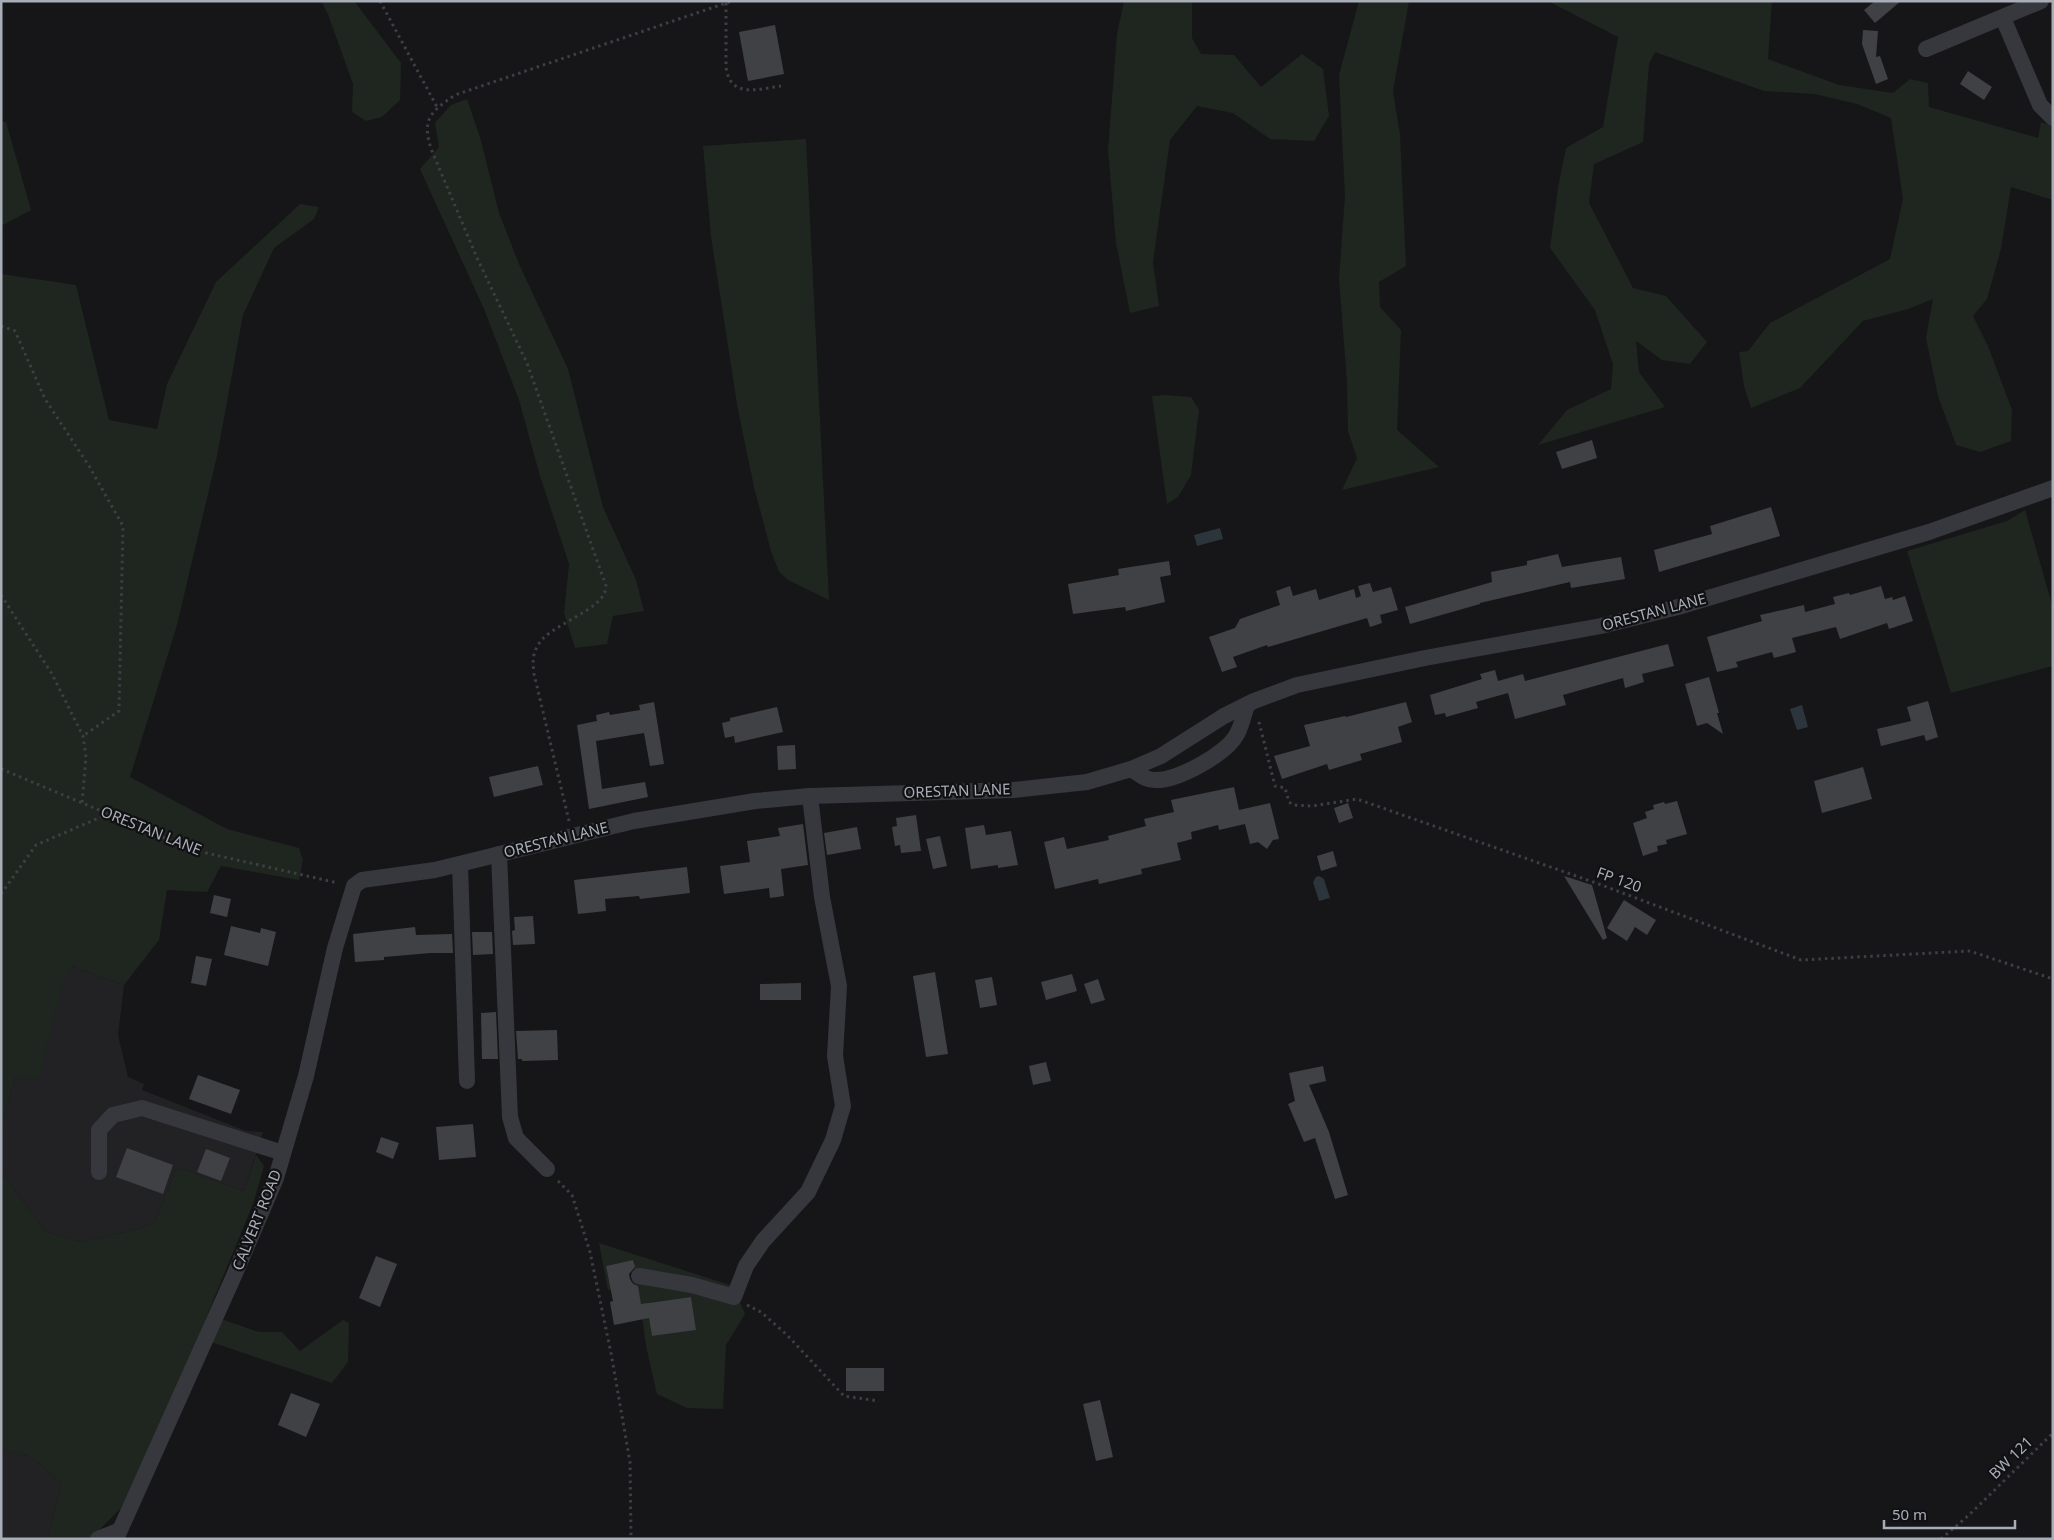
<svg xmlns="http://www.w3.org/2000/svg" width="2054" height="1540" font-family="'Noto Sans',sans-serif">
<rect width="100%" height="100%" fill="#161618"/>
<g fill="#222225">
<path d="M71,966l53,19 -6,50 10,42 16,7 -2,6 104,41 17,1 -19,59 -67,-24 -22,55 -18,7 -55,13 -36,-10 -45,-60v-46l14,-49z"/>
<path d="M1,1449l31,8 29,26 -13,56h-47z"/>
</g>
<g fill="#1e261f" fill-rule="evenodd">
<path d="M321,1h33l47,62 -1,37 -18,17 -16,4 -14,-9 1,-28 -25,-70z"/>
<path d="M1124,1h68v37l9,16 33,1 27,32 41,-33 21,15 6,47 -15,25 -44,-2 -37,-26 -36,-7 -27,34 -17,122 6,44 -29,7 -14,-70 -8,-93 9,-116z"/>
<path d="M1359,1h50l-16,90 7,44 6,131 -27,16 1,25 21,23 -4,100 42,37 -97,23 15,-32 -9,-27 -1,-49 -8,-103 6,-83 -6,-121z"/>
<path d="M1548,1h224l-4,58 71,26 54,8 17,-14 18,4 1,24 109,31 3,-16 12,4v74l-42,-13 -10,62 -14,50 -14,17 15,30 24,64 -1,31 -31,11 -24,-7 -18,-49 -12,-58 7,-39 -25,10 -45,12 -63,67 -49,20 -7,-22 -5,-34 9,-1 22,-28 120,-64 13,-60 -12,-81 -34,-14 -43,-10 -50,-3 -109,-39 -6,12 -6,78 -49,22 -5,39 44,85 33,8 41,46 -17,22 -28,-4 -26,-19 3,31 26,35 -127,38 29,-35 44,-21 2,-25 -18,-54 -45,-62 8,-60 8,-40 37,-21 15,-90z"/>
<path d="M467,99l13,38 19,76 20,51 49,105 35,138 33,73 8,31 -31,5 -6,28 -32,4 -11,-35 5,-49 -29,-88 -21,-76 -35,-91 -64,-140 19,-22 -4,-24 16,-18z"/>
<path d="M1,121l5,1 25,88 -30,16z"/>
<path d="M806,139l23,461 -41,-20 -9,-8 -8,-21 -17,-64 -16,-77 -27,-173 -8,-91z"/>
<path d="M300,204l19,3 -5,12 -40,29 -31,67 -26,141 -40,169 -47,152 97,52 72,19 4,12 -4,20 -78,-14 -14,26 -40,-2 -8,50 -35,45 -53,-19 -10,23 -22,89 -24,-1 -14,49v-852l75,11 33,135 48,9 10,-45 49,-102z"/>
<path d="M1164,395l27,2 8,13 -8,65 -13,22 -11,7 -15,-108z"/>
<path d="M2025,510l28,98v58l-102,27 -44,-142 100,-30z"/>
<path d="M256,1155l8,11 -11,38 -54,131 -77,172 -32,32h-42l13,-56 -29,-26 -31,-8v-277l45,60 36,10 55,-13 18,-7 22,-55 67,24z"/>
<path d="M599,1243l134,43 12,28 -19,31 -3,64 -36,-1 -30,-14 -11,-48 -8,-60 -30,4zM633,1260l4,21 -27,5 -4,-20zM691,1297l5,33 -44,6 -5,-33z"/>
<path d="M221,1319l38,13h23l18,19 43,-31 6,3 -1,39 -16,21 -121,-41z"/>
</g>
<g fill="#2c353c">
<path d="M1220,528l3,11 -26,7 -3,-11z"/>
<path d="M1802,705l6,22 -11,3 -7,-21z"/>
<path d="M1319,876l5,3 6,19 -11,3 -6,-19 3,-5z"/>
</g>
<g fill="#404145">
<path d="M1875,1h26l-26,22 -11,-13z"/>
<path d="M775,25l9,49 -36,7 -9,-49z"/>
<path d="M1863,30l15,1 -2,26 4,-1 8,23 -12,5 -14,-40z"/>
<path d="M1968,71l24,16 -8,13 -24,-16z"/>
<path d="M1592,440l5,18 -35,11 -6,-17z"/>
<path d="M1771,507l9,29 -121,36 -5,-22 58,-16 -2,-8z"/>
<path d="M1558,554l4,13 59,-10 4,22 -54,9 -1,-6 -90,21v1l-70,20 -5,-17 87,-25 -1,-10 36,-7v-4z"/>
<path d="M1169,561l2,14 -11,2 5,25 -39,9 -1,-4 -52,7 -5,-30 51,-9 -1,-6z"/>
<path d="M1370,583l3,9 18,-5 7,23 -18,5 2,8 -12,4 -3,-9 -99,29 -1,-2 -34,12 4,10 -15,5 -13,-35 26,-9 5,-9 40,-14 -4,-14 14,-5 3,10 23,-7 3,11 35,-11 2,9 5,-2 -3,-10z"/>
<path d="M1881,586l4,13 7,-2 1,3 12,-4 8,25 -24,8 -2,-6 -47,16 -4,-12 -44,11 4,14 -22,6 -2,-6 -36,10 2,5 -21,5 -10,-35 55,-16 -2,-6 44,-10 1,7 30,-8 -2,-7 16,-4 1,2z"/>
<path d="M1668,644l6,22 -32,8 2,8 -19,6 -2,-10 -60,17 3,10 -51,14 -7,-26 -32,9 2,6 -32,9 -1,-4 -10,2 -5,-20 52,-16 -2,-5 15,-4 3,11 25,-7 2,7z"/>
<path d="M1709,677l10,36h-2l6,21 -16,-11 -10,3 -12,-42z"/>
<path d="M1928,701l10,36 -12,4 -2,-6 -43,11 -4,-17 34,-8 -4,-14z"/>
<path d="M654,702l10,62 -14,2 -6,-33 -48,8 6,48 43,-7 3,15 -59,12 -12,-84 20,-4 -1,-6 13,-3 1,3 30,-5 -1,-5z"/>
<path d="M1406,702l6,20 -14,5 4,15 -42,12 2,6 -33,10 -2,-6 -45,15 -8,-23 36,-10 -6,-21 41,-9 1,1z"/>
<path d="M777,707l6,25 -48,11 -1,-7 -9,2 -3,-15 8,-2v-3z"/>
<path d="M795,745l1,24 -18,1 -1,-24z"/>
<path d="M538,766l5,19 -49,12 -5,-20z"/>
<path d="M1863,767l9,32 -50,14 -8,-32z"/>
<path d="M1234,787l5,23 31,-7 9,36 -6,1 -6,9 -9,-7 -8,2 -5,-20 -26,6 -1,-5 -27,7 1,7 -15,4 4,17 -40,9 1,5 -43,10 -1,-5 -43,10 -11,-47 20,-5 3,12 42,-9 -1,-4 38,-10 -2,-7 30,-7 -3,-12z"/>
<path d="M1677,801l10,33 -21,6 1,4 -10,2 1,5 -15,5 -10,-33 14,-5 -2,-6 9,-3 -1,-4 11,-3 1,2z"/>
<path d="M1348,803l5,15 -14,5 -5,-15z"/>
<path d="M916,815l5,36 -20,2 -1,-8 -5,1 -3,-19 5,-1 -1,-8z"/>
<path d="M803,824l5,41 -27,4 3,27 -14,2 -1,-10 -45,6 -4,-28 30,-4 -3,-21 33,-5 -2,-8z"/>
<path d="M984,825l2,10 25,-4 7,34 -20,3v-3l-27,4 -6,-41z"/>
<path d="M857,827l4,22 -34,6 -3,-22z"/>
<path d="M940,836l7,30 -14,3 -7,-30z"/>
<path d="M1333,851l4,15 -16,5 -4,-15z"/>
<path d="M687,867l3,26 -50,6 -1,-3 -34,3 1,12 -28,3 -4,-34z"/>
<path d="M1564,876l28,9 15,53 -4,2z"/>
<path d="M214,895l17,4 -4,18 -17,-4z"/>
<path d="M1624,900l32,20 -9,15 -12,-8 -8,14 -20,-13z"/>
<path d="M533,916l2,28 -22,1 -1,-14 3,-1 -1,-13z"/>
<path d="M231,926l29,7 1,-5 15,4 -8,34 -44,-11z"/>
<path d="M415,927l1,8 36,-1 1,19h-22l-47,4v3l-29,2 -2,-28z"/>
<path d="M472,932h20l1,22 -20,1z"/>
<path d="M196,956l16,3 -6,27 -15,-3z"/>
<path d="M935,972l13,82 -22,3 -13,-81z"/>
<path d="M1072,974l5,17 -31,9 -5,-18z"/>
<path d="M992,977l5,28 -17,3 -5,-28z"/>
<path d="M1098,979l7,21 -14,4 -7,-20z"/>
<path d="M801,983v17h-41v-16z"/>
<path d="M496,1012l2,47h-16l-1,-46z"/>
<path d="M557,1030l1,30 -36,1v-2h-4l-2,-28z"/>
<path d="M1046,1062l5,19 -18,4 -4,-19z"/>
<path d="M1323,1066l3,15 -17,4 20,47 19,63 -13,4 -20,-61 -11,4 -16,-38 7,-3 -6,-28z"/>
<path d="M198,1075l42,15 -9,24 -42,-15z"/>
<path d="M473,1124l3,33 -37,3 -3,-33z"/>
<path d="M381,1137l18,6 -6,16 -17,-7z"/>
<path d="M127,1148l46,17 -10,29 -47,-17z"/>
<path d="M206,1149l24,9 -9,23 -24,-9z"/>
<path d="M376,1256l21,8 -17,43 -21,-9z"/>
<path d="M633,1260l2,7 -6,7 1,5 3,5 5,2 3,18 50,-7 5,33 -44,6 -3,-18 -35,7 -4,-23 3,-1 -7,-35z"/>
<rect x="846" y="1368" width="38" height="23"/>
<path d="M291,1393l29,11 -14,33 -28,-12z"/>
<path d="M1100,1400l13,57 -17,4 -13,-57z"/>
</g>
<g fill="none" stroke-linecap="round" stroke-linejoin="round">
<g stroke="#3d3f44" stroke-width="3" stroke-dasharray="2.5 4" stroke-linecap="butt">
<path d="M380,1l57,106"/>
<path d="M726,3v64c4,32 32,22 55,19"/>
<path d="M1,326l14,5 30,68 44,67 34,60 -4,185 -36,25"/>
<path d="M1,595l51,79 31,62 3,21 -4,46"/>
<path d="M1259,722l16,64 10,2 4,14 4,3 19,1 45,-7 239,84 205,77 169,-9 83,28"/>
<path d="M1,769l139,58 49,22 149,34"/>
<path d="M569,821l-35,-147c-1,-10 -2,-18 3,-27 10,-23 69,-36 69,-61l-79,-223 -50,-105 -45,-107c-11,-31 -2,-39 23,-56l277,-94"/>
<path d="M1,894l35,-49 72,-31"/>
<path d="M558,1181l14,14 18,57 21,101 19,109 1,77"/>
<path d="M747,1305l14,7 26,23 57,61 35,5"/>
<path d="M1941,1539l28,-24 84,-82"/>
</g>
<g stroke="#37383d" stroke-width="16">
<path d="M2003,18l37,87 13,13"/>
<path d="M1926,49l115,-48"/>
<path d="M1131,769c8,5 14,11 24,11 22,1 72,-26 82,-46 5,-9 7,-20 10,-29"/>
<path d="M499,854l11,263 6,21 31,31"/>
<path d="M460,864l7,217"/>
<path d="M99,1172v-42l14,-15 29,-7 141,45"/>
<path d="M639,1276l53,9 42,12 12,-31 17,-25 45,-49 25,-52 10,-34 -8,-50 4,-70 -17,-89 -12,-101"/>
<path d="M98,1539l20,-8"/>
<path d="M116,1539l117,-261 43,-100 30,-102 29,-128 19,-62 8,-6 73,-10 199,-49 121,-20 55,-5 203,-6 74,-8 44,-13 30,-13 63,-40 30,-15 43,-16 128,-27 176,-32 77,-19 251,-75 124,-44"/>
</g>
</g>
<g text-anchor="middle" stroke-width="4.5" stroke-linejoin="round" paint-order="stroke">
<g font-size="15" fill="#a8adb8" stroke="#111113">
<text transform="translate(1654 612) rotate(-15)" y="5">ORESTAN LANE</text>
<text transform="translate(957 791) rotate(-2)" y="5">ORESTAN LANE</text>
<text transform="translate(151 831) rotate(22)" y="5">ORESTAN LANE</text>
<text transform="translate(556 840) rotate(-14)" y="5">ORESTAN LANE</text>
<text transform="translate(1619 880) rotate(20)" y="5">FP 120</text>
<text transform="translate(257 1220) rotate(-68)" y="5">CALVERT ROAD</text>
<text transform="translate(2011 1458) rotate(-44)" y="5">BW 121</text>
</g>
</g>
<rect width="2054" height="1540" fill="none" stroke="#a8adb8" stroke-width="5"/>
<path d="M1884 1520v8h131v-8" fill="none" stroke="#a8adb8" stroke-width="2.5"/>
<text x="1892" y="1520" font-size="15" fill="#a8adb8" stroke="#111113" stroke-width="4" paint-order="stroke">50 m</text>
</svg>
